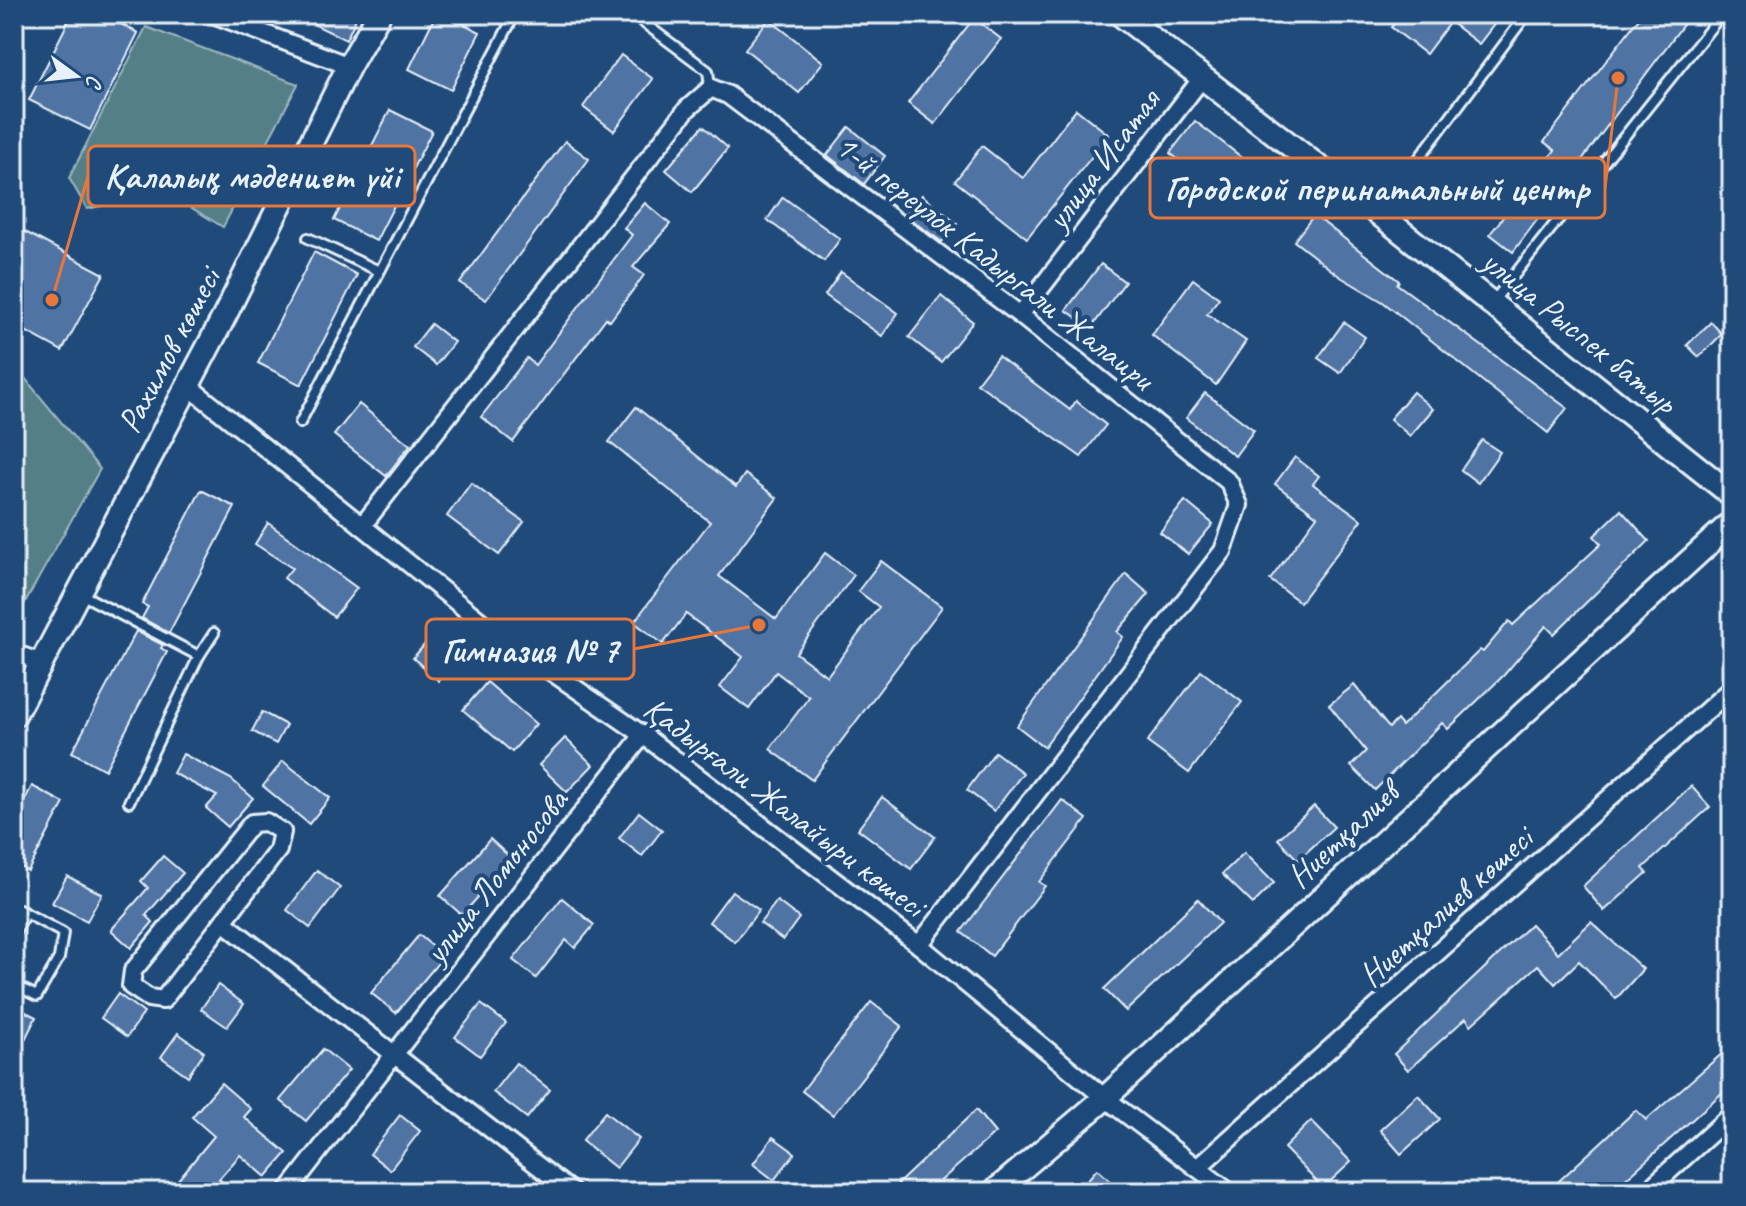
<svg xmlns="http://www.w3.org/2000/svg" width="1746" height="1206" font-family="Caveat,sans-serif">
<rect width="100%" height="100%" fill="#1f4a7a"/>
<filter id="ink" filterUnits="userSpaceOnUse"><feTurbulence type="fractalNoise" baseFrequency=".0125" numOctaves="2"/><feDisplacementMap in="SourceGraphic" scale="16" xChannelSelector="R" yChannelSelector="G"/><feConvolveMatrix kernelMatrix="1 2 1 2 8 2 1 2 1" color-interpolation-filters="sRGB"/></filter>
<g filter="url(#ink)">
<g fill="#557f86" stroke="#9eb8bf" stroke-width="2">
<path d="M146,27l152,57 -75,143 -59,-36 -77,18 -18,-31z"/>
<path d="M14,365l86,104 -86,153z"/>
</g>
<g fill="#4f73a2" stroke="#e8f1f8" stroke-width="2">
<path d="M72,14h30l36,19 -48,97 -61,-30z"/>
<path d="M293,14h65l-12,26z"/>
<path d="M436,14h8l36,18 -29,58 -42,-21z"/>
<path d="M1402,14h100l-23,30 -29,-22 -24,32 -35,-27z"/>
<path d="M1642,14h49l-178,238 -23,-18 65,-84 -11,-8z"/>
<path d="M974,18l27,21 -66,85 -27,-21z"/>
<path d="M769,19l54,43 -24,31 -54,-44z"/>
<path d="M621,55l32,24 -39,52 -31,-24z"/>
<path d="M1076,109l33,26 -82,103 -72,-57 27,-35 41,32z"/>
<path d="M390,110l42,21 -56,110 -42,-21z"/>
<path d="M1195,121l90,70 -20,26 -59,-45 -5,6 -31,-25z"/>
<path d="M703,126l25,22 -36,44 -26,-22z"/>
<path d="M849,127l36,29 -21,28 -37,-29z"/>
<path d="M565,141l24,18 -103,141 -26,-17z"/>
<path d="M922,195l35,29 -15,18 -37,-27z"/>
<path d="M783,197l57,42 -16,22 -57,-41z"/>
<path d="M645,203l25,21 -37,43 11,8 -34,46 -4,-3 -93,124 -32,-25 46,-59 8,7 97,-130 -8,-7z"/>
<path d="M1314,215l85,66 -2,3 170,124 -19,25 -165,-131 -44,-26 -45,-35z"/>
<path d="M14,226l90,48 -42,77 -48,-26z"/>
<path d="M314,252l43,23 -56,110 -43,-22z"/>
<path d="M1101,264l24,18 -34,46 -25,-18z"/>
<path d="M841,272l57,41 -16,23 -57,-41z"/>
<path d="M1193,279l26,19 -12,16 39,27 -30,44 -64,-50z"/>
<path d="M941,296l32,26 -32,40 -32,-25z"/>
<path d="M1344,322l21,15 -25,36 -22,-15z"/>
<path d="M1711,322l11,12 -23,23 -12,-12z"/>
<path d="M431,324l23,18 -18,23 -23,-18z"/>
<path d="M998,356l72,54 6,-9 30,24 -25,32 -104,-74z"/>
<path d="M1413,392l20,17 -23,27 -20,-17z"/>
<path d="M1205,393l49,37 -19,26 -49,-38z"/>
<path d="M359,404l51,41 -24,31 -52,-41z"/>
<path d="M636,407l100,80 9,-13 32,24 -58,78 57,43 49,-66 29,22 -58,78 31,23 52,-69 -21,-16 23,-30 61,46 -130,173 -42,-31 39,-52 -33,-25 -27,37 -29,-22 23,-30 -57,-43 -23,30 -29,-22 76,-100 -101,-80z"/>
<path d="M1482,440l18,12 -22,31 -17,-13z"/>
<path d="M1295,457l24,19 -6,8 49,36 -62,82 -30,-22 47,-64 -42,-32z"/>
<path d="M471,483l53,39 -25,33 -52,-39z"/>
<path d="M201,490l34,17 -66,126 -27,-15 6,-11 -6,-3z"/>
<path d="M1185,501l28,23 -25,30 -28,-22z"/>
<path d="M1621,510l28,31 -95,93 -8,-8 -42,49 -56,54 -6,-6 -67,67 -24,-24 15,-15 -37,-46 25,-20 35,43 8,-8 5,6 78,-76 3,2 26,-31 4,4 88,-81 -7,-8z"/>
<path d="M268,523l89,65 -23,29 -50,-39 8,-10 -37,-24z"/>
<path d="M1126,574l23,20 -32,38 6,5 -79,110 -27,-21z"/>
<path d="M136,631l27,14 -2,3 6,4 -62,118 -33,-18z"/>
<path d="M432,636l26,23 -19,22 -26,-23z"/>
<path d="M1201,671l41,31 -53,71 -42,-31z"/>
<path d="M487,682l49,42 -24,28 -49,-42z"/>
<path d="M262,712l24,13 -10,19 -24,-13z"/>
<path d="M565,738l28,27 -26,27 -28,-27z"/>
<path d="M995,752l28,21 -29,38 -27,-21z"/>
<path d="M183,754l48,25 22,19 -25,29 -22,-19 11,-12 -44,-23z"/>
<path d="M283,761l47,37 -21,26 -46,-38z"/>
<path d="M32,786l32,17 -36,68 -14,-8v-43z"/>
<path d="M1691,786l19,21 -67,61 4,5 -43,38 -21,-25z"/>
<path d="M882,797l53,40 -24,32 -53,-40z"/>
<path d="M1062,800l25,19 -48,63 6,4 -53,70 -31,-24z"/>
<path d="M1314,806l20,21 -36,33 -20,-21z"/>
<path d="M639,812l23,18 -20,26 -23,-18z"/>
<path d="M490,839l22,20 -50,56 -22,-19z"/>
<path d="M1244,853l30,30 -21,21 -31,-30z"/>
<path d="M163,856l20,17 -37,42 7,7 -22,26 -20,-18 37,-42 -7,-7z"/>
<path d="M317,870l23,18 -30,40 -23,-18z"/>
<path d="M67,876l35,18 -15,27 -35,-18z"/>
<path d="M732,891l27,19 -24,32 -26,-20z"/>
<path d="M562,898l32,27 -19,23 -9,-8 -30,38 -23,-18z"/>
<path d="M1198,899l22,24 -94,88 -22,-22z"/>
<path d="M777,901l22,17 -16,22 -23,-17z"/>
<path d="M1591,922l52,47 -27,30 -37,-38 -24,23 -17,-19 -67,60 -5,-7 -58,52 -14,-16 137,-130 27,29z"/>
<path d="M419,935l25,21 -48,57 -25,-20z"/>
<path d="M218,985l26,19 -17,23 -26,-18z"/>
<path d="M118,994l26,19 -17,24 -26,-19z"/>
<path d="M871,1002l31,24 -69,89 -31,-24z"/>
<path d="M481,1004l25,19 -26,33 -25,-19z"/>
<path d="M14,1006l22,11 -22,45z"/>
<path d="M178,1033l26,19 -16,24 -27,-19z"/>
<path d="M1732,1045v39l-121,108h-64l89,-82 10,10z"/>
<path d="M323,1049l26,21 -43,51 -26,-21z"/>
<path d="M516,1063l34,27 -23,28 -34,-26z"/>
<path d="M221,1083l30,26 -7,8 43,36 -21,24 -26,-22 -21,24 15,13h-66l46,-56 -22,-19z"/>
<path d="M1418,1095l22,24 -39,35 -21,-24z"/>
<path d="M976,1110l19,23 -58,51 8,8h-56z"/>
<path d="M605,1112l34,27 -23,29 -34,-27z"/>
<path d="M400,1115l20,16 -30,39 -20,-16z"/>
<path d="M1311,1121l40,41 -28,26 -39,-40z"/>
<path d="M773,1137l22,16 -21,27 -21,-16z"/>
<path d="M1097,1169l26,23h-46z"/>
</g>
<g fill="none" stroke-linecap="round" stroke-linejoin="round">
<defs>
<g id="service">
<path d="M632,14l76,57 2,16"/>
<path d="M1378,213l149,-199"/>
<path d="M308,238l71,33"/>
<path d="M1492,303l225,-283"/>
<path d="M300,423l215,-409"/>
<path d="M81,594l118,62"/>
<path d="M129,802l70,-146 15,-23"/>
<path d="M14,907l49,26 -4,25 -22,38 -23,-11"/>
<path d="M14,936l11,-23"/>
</g>
<g id="minor">
<path d="M213,14l136,52"/>
<path d="M1020,315l182,-237"/>
<path d="M187,385l307,247 149,103 276,210 186,153 124,94"/>
<path d="M362,526l325,-417 24,-21 17,7 292,220 209,167 10,23 -16,46 -304,394"/>
<path d="M14,653l27,10"/>
<path d="M266,822l16,10 -4,18 -115,150 -14,-2 -18,-12 2,-15 119,-148z"/>
<path d="M223,922l349,270"/>
<path d="M1197,1168l535,-480"/>
<path d="M287,1192l356,-457"/>
<path d="M1646,1192l86,-78"/>
</g>
<g id="tertiary">
<path d="M1120,14l258,199 354,282"/>
<path d="M14,715l211,-400 124,-249 30,-52"/>
<path d="M994,1192l111,-94 627,-576"/>
</g>
</defs>
<use href="#service" stroke="#e8f1f8" stroke-width="14"/>
<use href="#minor" stroke="#e8f1f8" stroke-width="22"/>
<use href="#tertiary" stroke="#e8f1f8" stroke-width="28"/>
<use href="#service" stroke="#1f4a7a" stroke-width="8"/>
<use href="#minor" stroke="#1f4a7a" stroke-width="16"/>
<use href="#tertiary" stroke="#1f4a7a" stroke-width="22"/>
</g>
</g>
<g text-anchor="middle" stroke-width="8" stroke-linejoin="round" paint-order="stroke">
<g font-size="34" fill="#e8f1f8" stroke="#1f4a7a">
<text transform="translate(1102 159) rotate(-53)" y="12">улица Исатая</text>
<text transform="translate(995 261) rotate(38)" y="12">1-й переулок Кадыргали Жалаири</text>
<text transform="translate(1580 331) rotate(39)" y="12">улица Рыспек батыр</text>
<text transform="translate(168 350) rotate(-62)" y="12">Рахимов көшесі</text>
<text transform="translate(785 806) rotate(37)" y="12">Қадырғали Жалайыри көшесі</text>
<text transform="translate(1342 834) rotate(-43)" y="12">Ниетқалиев</text>
<text transform="translate(495 876) rotate(-52)" y="12">улица Ломоносова</text>
<text transform="translate(1445 906) rotate(-42)" y="12">Ниетқалиев көшесі</text>
</g>
</g>
<path fill="none" stroke="#e8773b" stroke-width="3" d="M52 300L88 176M1618 78L1605 188M759 625L634 649"/>
<g fill="#e8773b" stroke="#1f4a7a" stroke-width="3">
<circle cx="52" cy="300" r="8"/>
<circle cx="1618" cy="78" r="8"/>
<circle cx="759" cy="625" r="8"/>
</g>
<g fill="#1f4a7a" stroke="#e8773b" stroke-width="3">
<rect x="88" y="146" width="327" height="60" rx="8"/>
<rect x="1150" y="158" width="455" height="60" rx="8"/>
<rect x="426" y="619" width="208" height="60" rx="8"/>
</g>
<g font-size="36" text-anchor="middle" font-weight="bold" fill="#e8f1f8">
<text x="252" y="188">Қалалық мәдениет үйі</text>
<text x="1377" y="200">Городской перинатальный центр</text>
<text x="530" y="662">Гимназия № 7</text>
</g>
<rect width="1746" height="1206" fill="none" stroke="#1f4a7a" stroke-width="48"/>
<rect x="24" y="24" width="1698" height="1158" fill="none" stroke="#e8f1f8" stroke-width="3" filter="url(#ink)"/>
<g transform="translate(76 76) rotate(105)" stroke="#1f4a7a" stroke-width="6" paint-order="stroke">
<path d="M0-6L14 30L0 20L-14 30Z" fill="#e8f1f8"/>
<text y="-12" font-size="22" font-weight="bold" text-anchor="middle" fill="#e8f1f8">С</text>
</g>
</svg>
